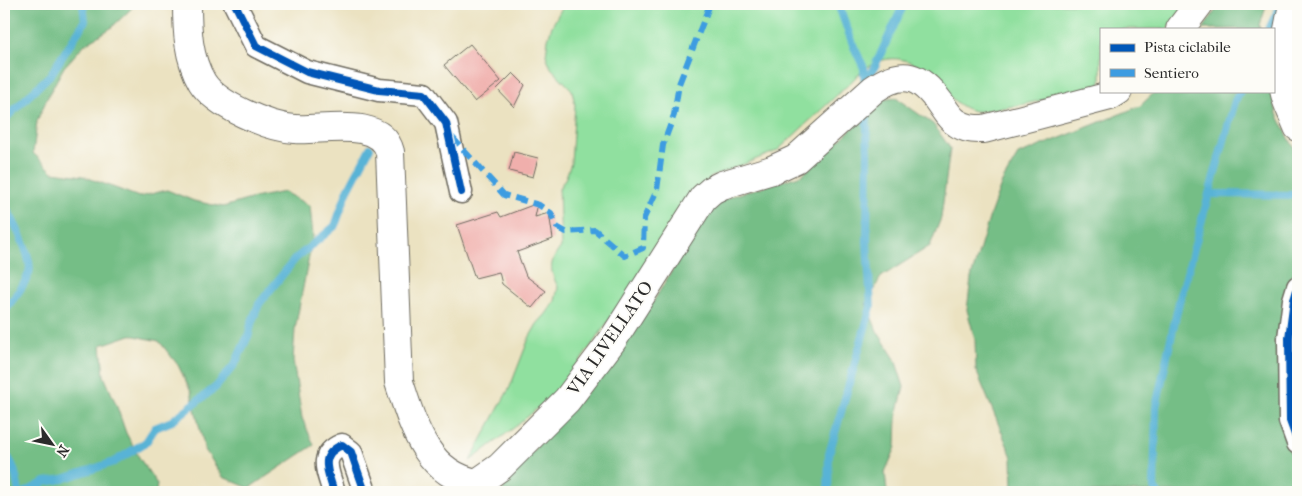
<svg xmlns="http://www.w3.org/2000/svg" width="1302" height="496" font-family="'IM FELL French Canon',serif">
<rect width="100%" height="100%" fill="#fdfcf7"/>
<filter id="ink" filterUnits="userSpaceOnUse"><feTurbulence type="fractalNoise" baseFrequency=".02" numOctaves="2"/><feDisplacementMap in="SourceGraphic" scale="10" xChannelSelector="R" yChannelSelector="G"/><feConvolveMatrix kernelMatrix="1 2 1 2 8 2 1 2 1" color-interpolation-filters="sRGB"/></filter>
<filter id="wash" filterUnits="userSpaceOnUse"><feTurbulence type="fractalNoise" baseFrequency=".0096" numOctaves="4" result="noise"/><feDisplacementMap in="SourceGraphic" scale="20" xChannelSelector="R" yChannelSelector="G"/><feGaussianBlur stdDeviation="1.12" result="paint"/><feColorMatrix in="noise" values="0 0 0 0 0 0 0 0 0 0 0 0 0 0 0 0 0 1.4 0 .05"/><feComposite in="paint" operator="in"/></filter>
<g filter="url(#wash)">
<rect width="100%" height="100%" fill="#ebe2c1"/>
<path fill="#90e09f" stroke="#5e8665" d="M564,4h622l-19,25h-66v56c-36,9 -71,20 -108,24 -5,1 -13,3 -18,2 -21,-3 -32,-25 -47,-38 -29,-24 -55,-16 -78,10l-73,68 -66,26 -150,211 -42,36 -49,37 40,-74 19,-49 8,-14 9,-10 9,-13 3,-14c-9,-18 -9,-24 3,-40l-2,-58 7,-12 5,-14 4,-58 -3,-15 -21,-22 -5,-13 2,-16 4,-13z"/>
<g fill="#74be86" stroke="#507458">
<path d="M4,4h132l-25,24 -26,16 -21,23 -15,27 -12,27 -4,32 20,19 30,4 56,21 28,-7 27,11 29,6 31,-9 30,-6 26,14 3,30 -18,93 -2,31 9,58 12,27 -65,43 -26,-11 -18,-27 -14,-58 -13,-27 -19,-24 -29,-6 -29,10 3,31 12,28 10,29 14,26 17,25 -1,8h-152z"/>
<path d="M1220,4h47l-7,21 1,4h-58z"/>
<path d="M1156,91h116l5,23 20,40 1,6v332h-288l3,-4 -1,-31 -36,-87 -1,-31 -8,-29 4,-32 20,-66 11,-30 16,-27 122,-49z"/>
<path d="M896,98l37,26 17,24 -9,70 -11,28 -49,31 -15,26 11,28 18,28 9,28 -7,28 -1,32 -11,25 2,20h-385l7,-15 80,-88 61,-82 57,-94 11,-11 14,-6 70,-21 57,-53 9,-12 12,-10z"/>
</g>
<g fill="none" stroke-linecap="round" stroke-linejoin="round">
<g stroke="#58b3d6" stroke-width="8">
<path d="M838,4l16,43 10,21 1,21"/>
<path d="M1269,29l12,-25"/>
<path d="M867,83l37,-79"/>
<path d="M4,122l1,-3 46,-45 34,-53 -2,-17"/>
<path d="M1209,194l89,1"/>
<path d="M4,205c8,12 30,55 25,68 -5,15 -17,26 -25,39"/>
<path d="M4,453c11,10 12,25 15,39"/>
<path d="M26,492l19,-10 18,-3 51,-17 32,-20 9,-14 17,-7 44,-34 19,-23 14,-30 2,-10 8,-20 36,-45 40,-33 12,-34 23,-44"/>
<path d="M828,492l1,-38 42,-147 -4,-65 1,-89 -2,-48"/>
<path d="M1157,492l-3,-4 2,-81 23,-105 56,-201 5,-10"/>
</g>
</g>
<g id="blocks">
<g fill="#f0afac">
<path d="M470,44l31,37 -26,21 -31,-37z"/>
<path d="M513,73l12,12 -11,22 -17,-18z"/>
<path d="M514,152l24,6 -5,19 -24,-6z"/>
<path d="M538,203l-3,14 14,-4 4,26 -36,13 9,24 20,15 -14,17 -30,-24 -3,-12 -24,6 -18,-53 41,-13 3,5z"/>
</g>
</g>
</g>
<g filter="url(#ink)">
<use href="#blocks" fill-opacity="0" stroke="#6e6b60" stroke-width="1"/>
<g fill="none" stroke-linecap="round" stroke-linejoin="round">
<defs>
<g id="street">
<path d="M235,4l21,42 51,26 72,18 45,4 22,29 15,69"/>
<path d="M1298,287l-4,13 -5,38 1,83 8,22"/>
<path d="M334,492c-6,-20 -16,-37 8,-47l9,7 14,40"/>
</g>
<g id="secondary">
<path d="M187,4c0,26 1,54 15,78 14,23 66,45 93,47 28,2 86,-13 95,23l9,230c14,43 27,92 78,101l23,-16 67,-67 45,-59 91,-143 9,-8 10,-5 50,-15 24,-11 78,-70c29,-20 46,-14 66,14 5,7 9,15 17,20 9,6 17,6 27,6l126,-33 8,-5"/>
<path d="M1293,4c-5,29 -16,64 -7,94 3,9 8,19 12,29"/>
<path d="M1180,29l19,-25"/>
</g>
</defs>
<use href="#street" stroke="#6e6b60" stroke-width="25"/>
<use href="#secondary" stroke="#6e6b60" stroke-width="30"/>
<use href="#street" stroke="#fff" stroke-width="22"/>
<use href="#secondary" stroke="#fff" stroke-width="28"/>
<path stroke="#3d9ce1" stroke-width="6" stroke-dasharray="12 6" stroke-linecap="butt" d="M451,136l53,59 35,10 12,8 6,14 9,5 29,-2 30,26 18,-8 1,-30 13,-28 6,-45 11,-30 5,-31 31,-80"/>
<defs>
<g id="cycleway">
<path d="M235,4l21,42 51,26 72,18 45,4 22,29 15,69"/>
<path d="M1298,287l-4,13 -5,38 1,83 8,22"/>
<path d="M334,492c-6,-20 -16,-37 8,-47l9,7 14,40"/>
</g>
</defs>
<use href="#cycleway" stroke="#fdfcf7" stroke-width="11"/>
<use href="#cycleway" stroke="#0057b8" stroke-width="8"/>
</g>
</g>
<g text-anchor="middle" stroke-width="4" stroke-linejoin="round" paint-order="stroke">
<g font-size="18" fill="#2b2b2b" stroke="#fdfcf7">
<text transform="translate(610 338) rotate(-55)" y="6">VIA LIVELLATO</text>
</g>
</g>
<rect width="1302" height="496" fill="none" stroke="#fdfcf7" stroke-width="20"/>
<rect x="1100" y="28" width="175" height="65" fill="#fdfcf7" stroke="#a9a8a5"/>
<rect x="1110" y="44" width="25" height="8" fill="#0057b8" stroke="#a9a8a5"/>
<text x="1144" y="52" font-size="15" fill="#2b2b2b">Pista ciclabile</text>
<rect x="1110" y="69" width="25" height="8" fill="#3d9ce1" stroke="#a9a8a5"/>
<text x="1144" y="78" font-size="15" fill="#2b2b2b">Sentiero</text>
<g transform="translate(52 444) rotate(123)" stroke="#fdfcf7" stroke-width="4" paint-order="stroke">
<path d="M0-4L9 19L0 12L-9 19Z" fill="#2b2b2b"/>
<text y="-8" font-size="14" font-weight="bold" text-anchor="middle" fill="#2b2b2b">N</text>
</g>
</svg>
